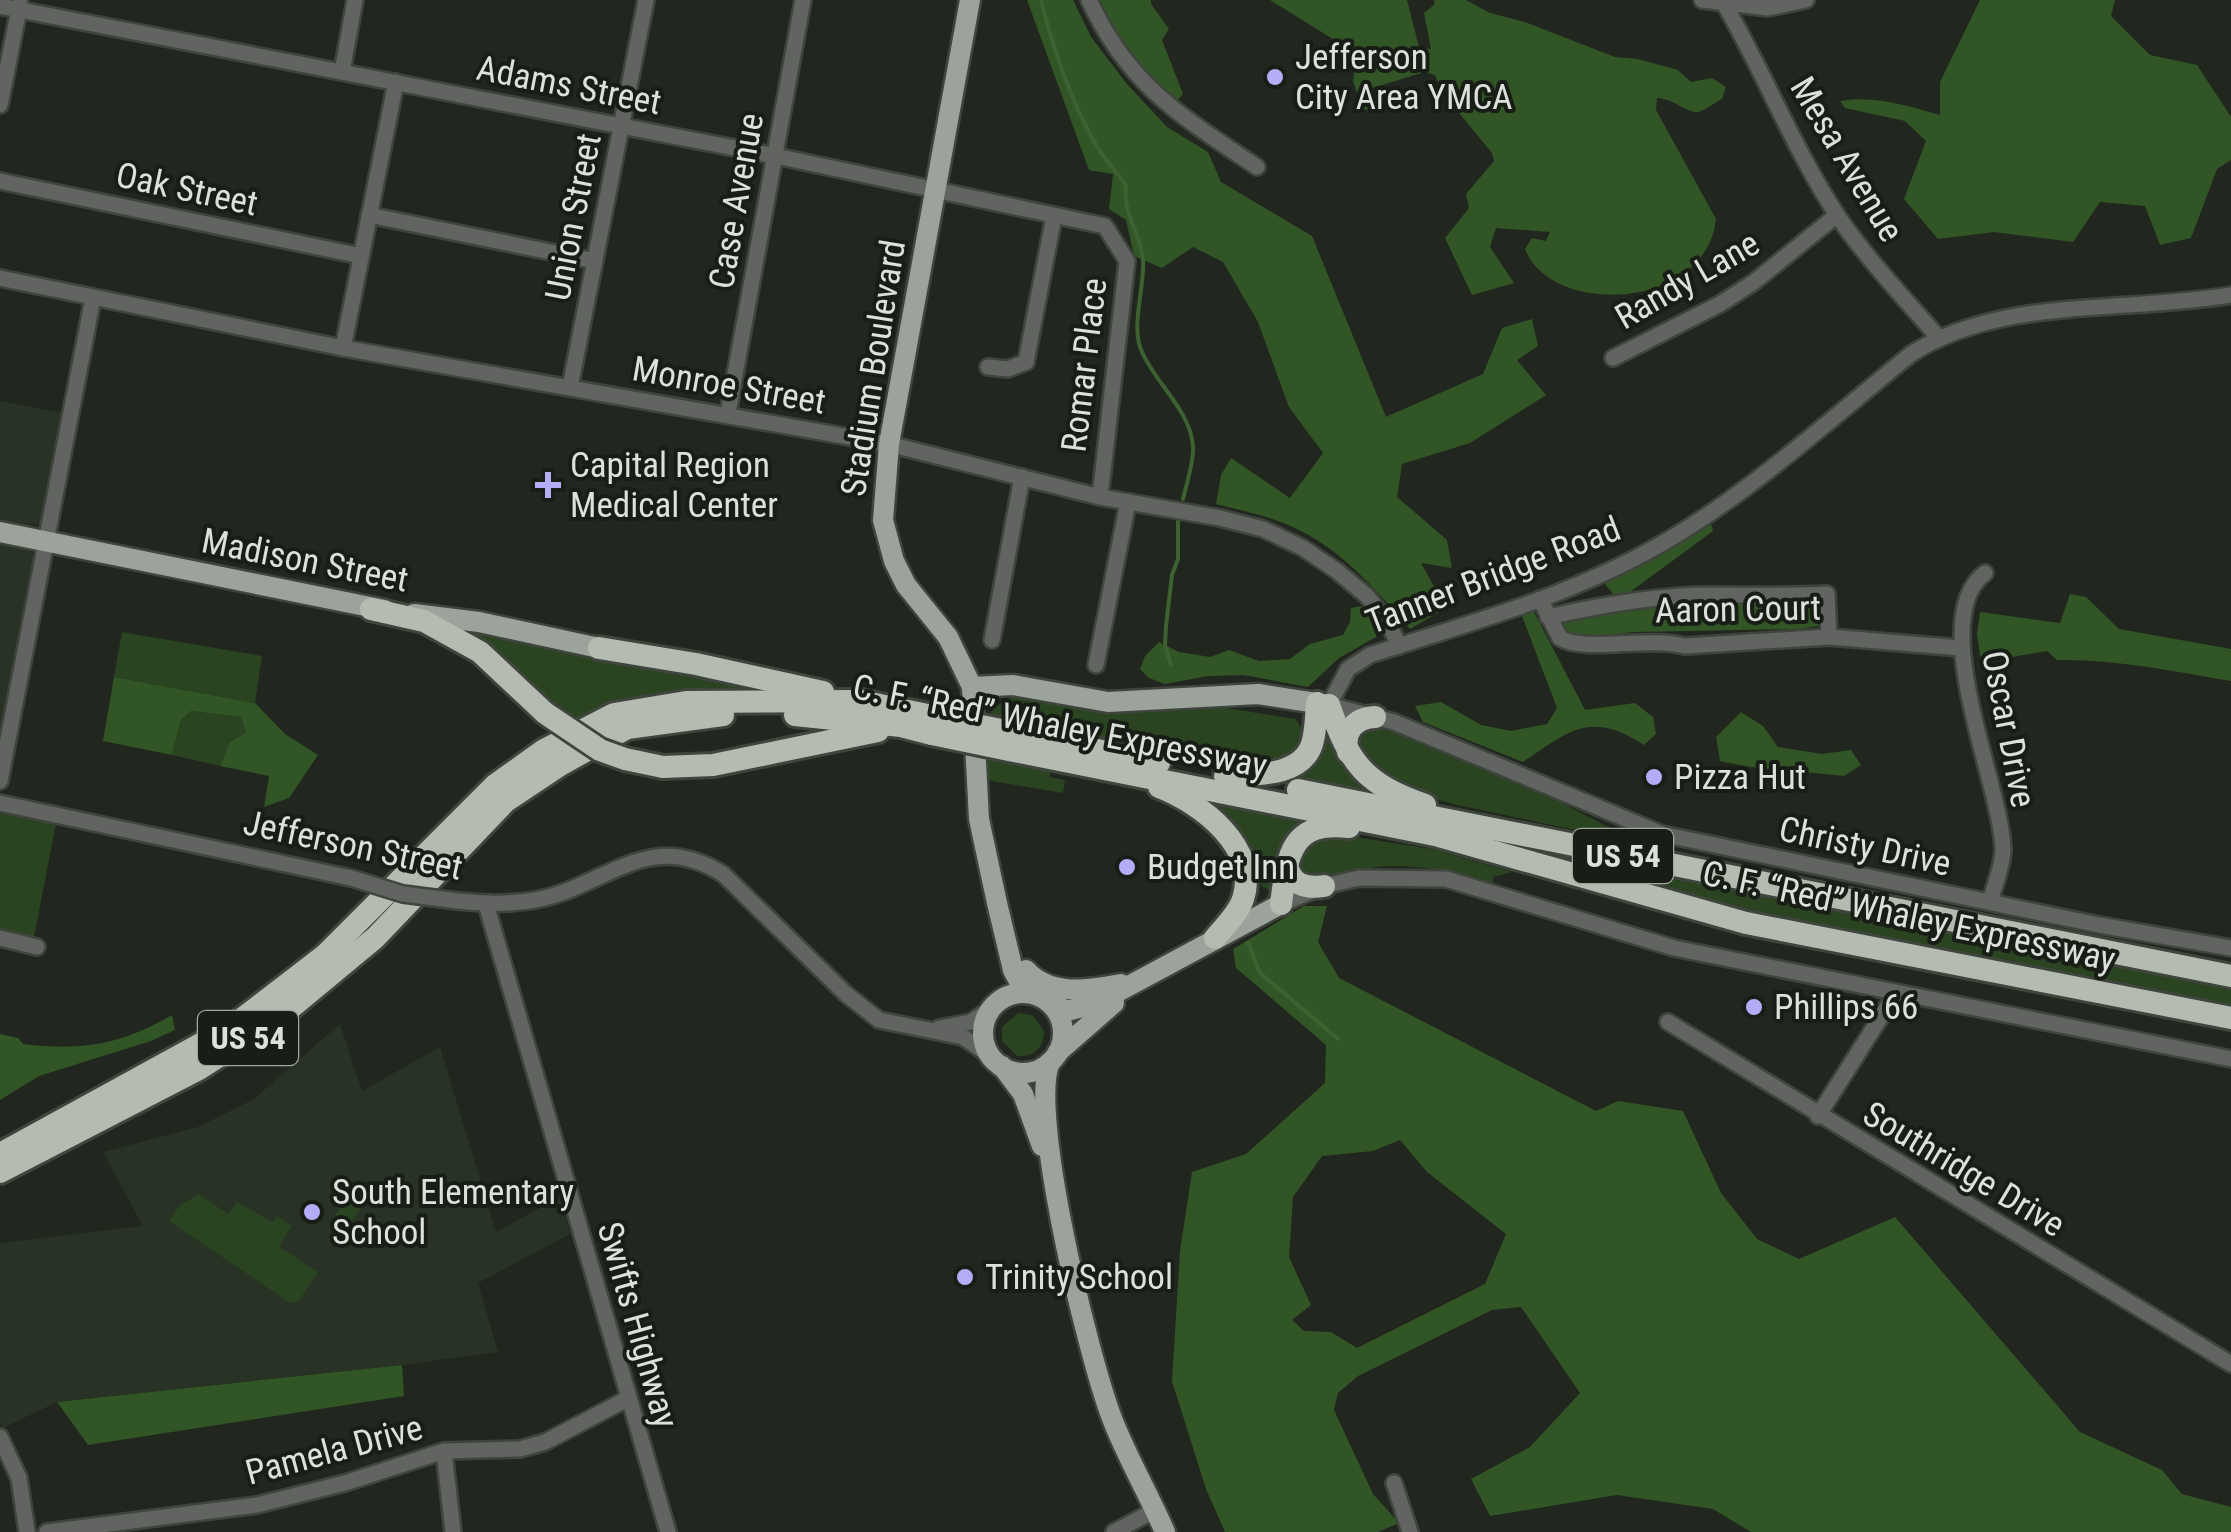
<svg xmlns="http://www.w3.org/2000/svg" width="2231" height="1532" font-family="'Roboto Condensed',sans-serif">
<rect width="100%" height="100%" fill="#21271f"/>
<g fill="#283225">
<path d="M0,401l63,12 -19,107 -5,5 -39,-5z"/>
<path d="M0,541l28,6 7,11 -35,173z"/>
<path d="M340,1024l22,67 78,-44 56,185 64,-35 10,37 -92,49 20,69 -96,13 -345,37 -54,26 -3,-6v-179l143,-17 -40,-74 95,-25 56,-28z"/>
</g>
<g fill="#2a4321">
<path d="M446,621l330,67 -94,5 -114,32z"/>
<path d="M122,632l140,24 -7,47 -141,-26z"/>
<path d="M1012,697l92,16 54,-3 36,-7 102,16c23,35 -17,41 -42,46l-233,-39 -31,-9 3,-9z"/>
<path d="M191,711l50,6 5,15 -17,11 -9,23 -48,-11 9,-35z"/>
<path d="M1325,723l51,70 -94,-16z"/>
<path d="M1373,723l34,12 153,67 68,35 -39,-4 -136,-29 -35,-10 -56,-28 -8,-33z"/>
<path d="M987,756l63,16v5l15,3 -2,13 -77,-13z"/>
<path d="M1206,800l102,20 -33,74 -13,-8 -18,-36z"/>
<path d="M0,813l56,11 -22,113 -34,-6z"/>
<path d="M1335,834l97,15 80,23 -19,5v7c-39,-11 -75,-21 -116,-17 -23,2 -47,13 -70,13l-10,-15 6,-19z"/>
<path d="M1590,856l112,28 529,106v22l-497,-100 -147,-41z"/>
<path d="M1018,1013l14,2 12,16c0,17 -10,26 -27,25l-15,-15v-14z"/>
<path d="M353,1190l14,10 -20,28 -14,-10z"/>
<path d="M199,1194l29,20 9,-12 35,20 5,-6 15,10 -13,20 39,26 -20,30 -8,1 -121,-82 11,-16z"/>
</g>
<g fill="#325525" fill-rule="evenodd">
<path d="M1027,0h46l18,37 36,47 40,43 41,25 13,30 91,54 74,181 97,-43 19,-46 30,-9 6,27 -21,14 29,35 -76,48 -68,21 -5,33 50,43 5,28 -31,-5 25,45 -36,21c-32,-37 -66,-77 -111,-99 -25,-13 -56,-19 -83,-26l5,-29 10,-17 59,40 33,-45 -34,-46 -31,-85 -35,-60 -30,-15 -31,21 -28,-12 -8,-36 -17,-11 4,-35 -24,-4z"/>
<path d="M1096,0h55v4l18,25 -7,11 21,54 -5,6c-36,-20 -63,-65 -82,-100z"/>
<path d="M1270,0h137l12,47 12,2 -7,-36 11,-9 -1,-4h32l24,13 35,9 90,35 23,2 40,11 13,12 21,-4 14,9 -4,12c-6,3 -17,11 -24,13 -12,1 -23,-13 -41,-14l-1,12 60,109c-10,92 -165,98 -191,30l7,-11 14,3 4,-9 -54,-4 -6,19 24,36 -42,12 -27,-57 24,-30 -3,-14 28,-33 -2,-8 -50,-61 -7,-17 -10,-3 -53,16 5,13 -2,10 -12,-2 -10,-28 4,-27z"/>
<path d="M1980,0h135l-4,16 39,39 47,10 34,52v43l-14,9 -26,69 -31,7 -15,-39 -45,-4 -27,40 -79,-10 -56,7 -34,-40 22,-58 -21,-20 -60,-13 -5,-7c34,-6 68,5 100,14v-33z"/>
<path d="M1710,521l3,10 -87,64 -11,1 -10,-12z"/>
<path d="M2070,594l16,3 33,32 112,20v32c-58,-10 -115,-22 -174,-21l-10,-9 -66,11 -4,-28 3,-22 80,11z"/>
<path d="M1689,602l128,6 1,18 -18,3 -165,3 -66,7 -10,-6v-12l31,-9z"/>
<path d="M1361,606l16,18 -1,13 -37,21 -31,29 -64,-12 -36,1 -43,8 -16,-6 -9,-9 5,-13 14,-14 20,10 31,5 19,-7 30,11 31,-2 20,-15 33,-9 7,-13 1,-14z"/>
<path d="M1534,612l51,98 50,-7 18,14 3,17 -12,11c-54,-35 -75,-14 -121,17l-100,-40 -8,-16 26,-4 40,23 30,6 36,-7 10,-16 -35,-92z"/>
<path d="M114,677l141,26 30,31 33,21 -29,43 -25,9 5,-31 -49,-10 9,-23 17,-11 -5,-15 -50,-6 -10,9 -9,35 -69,-14z"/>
<path d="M1741,712l22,14 15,21 44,7 29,-4 10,15 -17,11c-42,-5 -83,-5 -124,-15l-4,-24z"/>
<path d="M1304,906h23l-9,36 21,36 257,133 22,-10 65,10 38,82 36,46 42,20 96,-42 185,215 82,38 20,24 49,13v25h-480l-38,-23 -96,-14 -127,21 -19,-37 59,-32 50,-54 -59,-86 -29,3 -134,66 -20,17 -4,17 39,84 26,29 -21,9h-153l-19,-43 -34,-108 8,-130 12,-79 54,-18 79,-71 1,-38 -90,-77 -3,-19zM1400,1140l27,32 79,62 -21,50 -128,64 -26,-16 -27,-1 -12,-11 19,-15 -22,-48 4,-60 29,-41 51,-5z"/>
<path d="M172,1015l3,15 -24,11 -112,35 -39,24v-66l18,4 5,6c58,7 98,1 149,-29z"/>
<path d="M402,1365l2,31 -316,49 -31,-43z"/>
</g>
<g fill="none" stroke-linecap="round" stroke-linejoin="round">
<g stroke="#3d6130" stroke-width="4">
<path d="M1041,0c11,46 35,116 61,154 8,11 17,20 24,32 -4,27 15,48 17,74 2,28 -13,66 -1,92 14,32 48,58 51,94 1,16 -6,36 -10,53"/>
<path d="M1171,665l-6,-20 1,-19 6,-51 6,-16v-42"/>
<path d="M1248,943l12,30 78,66"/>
</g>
<defs>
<g id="minor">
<path d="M1089,0c40,86 92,116 168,167"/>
<path d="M1702,0l66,8 38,-8"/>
<path d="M1722,0c42,71 71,149 117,218 29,42 65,80 99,119"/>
<path d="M0,6l776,150 329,70 22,35 -27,236"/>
<path d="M342,72l13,-72"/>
<path d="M0,105l20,-101"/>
<path d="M0,181l361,75"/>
<path d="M369,215l226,46"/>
<path d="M0,278l343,70 546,96 211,53 120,21 43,11 40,19 34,23 30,25 22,28 10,22"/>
<path d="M2231,295c-104,18 -230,1 -320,59 -82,66 -163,141 -255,193 -89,50 -190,77 -286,108l-22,14 -19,36 65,17 268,112 437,91 132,23"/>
<path d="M343,348l53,-266"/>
<path d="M1613,358l107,-54 34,-22 83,-67"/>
<path d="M988,367l20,2 18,-7 28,-146"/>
<path d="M570,387l76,-387"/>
<path d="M728,413l75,-413"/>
<path d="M1985,573c-60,45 16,211 18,276 0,17 -9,37 -13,53"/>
<path d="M1540,599l20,39c25,15 88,-2 125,8l144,-9 132,11"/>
<path d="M1548,617c53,-12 108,-22 162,-22 39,0 78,1 117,-1l2,43"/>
<path d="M992,640l30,-163"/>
<path d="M1096,665l32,-163"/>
<path d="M0,781l93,-483"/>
<path d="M0,803l351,75"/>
<path d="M458,901c36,4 72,4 106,-9 59,-23 96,-57 159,-18l123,120 33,26 84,17 29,20"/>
<path d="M486,904l182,628"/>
<path d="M1281,904l43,-18 35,-8 87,1 228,69 557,111"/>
<path d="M0,938l37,9"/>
<path d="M1668,1022l563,342"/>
<path d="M939,1028l32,-6 21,-14"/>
<path d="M1818,1116l78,-123"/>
<path d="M0,1437l19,41 8,54"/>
<path d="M444,1451l9,81"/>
<path d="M1394,1483l16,49"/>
<path d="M47,1532l210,-27 88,-22 99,-32 76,-2 25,-7 82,-43"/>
<path d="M1114,1532l41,-22"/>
</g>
<g id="major">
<path d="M970,0l-81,444 -6,76 11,41 12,24 42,52 24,50 7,132 18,84 16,67 8,15 18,11"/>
<path d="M0,532l385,78"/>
<path d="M414,614l65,8 120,26"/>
<path d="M972,687l41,-2 95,17 150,-8 71,11"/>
<path d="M1026,970c24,27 63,20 95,14"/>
<circle cx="1023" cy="1033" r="40"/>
<path d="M1051,1003l16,8 30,-8 184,-99"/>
<path d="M1058,1052l56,-49"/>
<path d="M1050,1062c-22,51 40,301 63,359 15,38 36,74 52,111"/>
<path d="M1002,1066l21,28 19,52"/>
</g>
<g id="highway">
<path d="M371,609l53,12 56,31 65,61"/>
<path d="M599,648l97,16 127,28"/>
<path d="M1329,705c21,60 36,79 96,100"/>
<path d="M795,715l106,11 31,8"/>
<path d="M1016,733l143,30"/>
<path d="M1009,750l426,85 311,88 485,95"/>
<path d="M1348,752c-6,-20 7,-34 27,-35"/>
<path d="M625,759l38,8 50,-2 165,-34"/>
<path d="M1225,776c28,-2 76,2 87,-32 4,-13 4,-28 5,-41"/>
<path d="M1159,787c42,16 101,61 84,112 -5,15 -18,27 -28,39"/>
<path d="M1298,790l933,186"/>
<path d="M1287,864c3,20 18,25 37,22"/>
<path d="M1281,904c6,-47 9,-84 68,-77"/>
<path d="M0,1154l230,-126 95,-73 170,-170 49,-35 70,-36 72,-12 175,-1 71,15"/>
<path d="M0,1172l199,-103 82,-53 94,-78 131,-137 54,-36 67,-37 96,-13"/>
</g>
</defs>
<use href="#minor" stroke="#3f453d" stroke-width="20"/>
<use href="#major" stroke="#3f453d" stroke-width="25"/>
<use href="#highway" stroke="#3f453d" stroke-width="28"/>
<use href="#minor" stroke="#616460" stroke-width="15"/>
<use href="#major" stroke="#9ca39a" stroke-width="20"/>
<use href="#highway" stroke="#b4bbb1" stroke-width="22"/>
<defs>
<path id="minor-bridge" d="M351,878l52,16 55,7"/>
<g id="highway-bridge">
<path d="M545,713l55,37 25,9"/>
<path d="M932,716l84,17"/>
<path d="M932,734l77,16"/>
</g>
</defs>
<use href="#minor-bridge" stroke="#3f453d" stroke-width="20" stroke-linecap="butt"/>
<use href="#highway-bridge" stroke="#3f453d" stroke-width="28" stroke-linecap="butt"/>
<use href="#minor-bridge" stroke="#616460" stroke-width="15"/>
<use href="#highway-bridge" stroke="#b4bbb1" stroke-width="22"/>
</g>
<g fill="#b5acf8" stroke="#181d16" stroke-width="4">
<circle cx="1275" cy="77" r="10"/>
<path d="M543 470h10v10h10v10h-10v10h-10v-10h-10v-10h10z"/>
<circle cx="1654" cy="777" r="10"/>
<circle cx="1127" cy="867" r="10"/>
<circle cx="1754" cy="1007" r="10"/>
<circle cx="312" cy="1212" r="10"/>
<circle cx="965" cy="1277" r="10"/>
</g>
<g text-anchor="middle" stroke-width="8" stroke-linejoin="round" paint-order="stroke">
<g fill="#181d16" stroke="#a2a6a0" stroke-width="2.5">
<rect x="1573" y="829" width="100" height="54" rx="8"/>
<rect x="198" y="1011" width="100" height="54" rx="8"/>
</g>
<g font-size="32" font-weight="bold" fill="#dde1db">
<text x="1623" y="867">US 54</text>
<text x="248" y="1049">US 54</text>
</g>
<g font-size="35" fill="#dde1db" stroke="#181d16" text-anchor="start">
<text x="1295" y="69">Jefferson<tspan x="1295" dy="40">City Area YMCA</tspan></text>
<text x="570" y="477">Capital Region<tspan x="570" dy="40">Medical Center</tspan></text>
<text x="1674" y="789">Pizza Hut</text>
<text x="1147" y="879">Budget Inn</text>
<text x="1774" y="1019">Phillips 66</text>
<text x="332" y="1204">South Elementary<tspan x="332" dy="40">School</tspan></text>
<text x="985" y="1289">Trinity School</text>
</g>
<g font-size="35" fill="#dde1db" stroke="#181d16">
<text transform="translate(569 85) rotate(11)" y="12">Adams Street</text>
<text transform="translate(1847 159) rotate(59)" y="12">Mesa Avenue</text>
<text transform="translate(187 189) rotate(12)" y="12">Oak Street</text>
<text transform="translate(736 201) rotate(-80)" y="12">Case Avenue</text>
<text transform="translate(573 217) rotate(-79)" y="12">Union Street</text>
<text transform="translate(1687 280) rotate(-30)" y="12">Randy Lane</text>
<text transform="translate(1084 365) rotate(-83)" y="12">Romar Place</text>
<text transform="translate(873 368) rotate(-81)" y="12">Stadium Boulevard</text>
<text transform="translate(729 385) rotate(10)" y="12">Monroe Street</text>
<text transform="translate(305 560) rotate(11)" y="12">Madison Street</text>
<text transform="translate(1493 575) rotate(-21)" y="12">Tanner Bridge Road</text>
<text transform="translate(1738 609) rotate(-1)" y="12">Aaron Court</text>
<text transform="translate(1060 726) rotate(11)" y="12">C. F. “Red” Whaley Expressway</text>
<text transform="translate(2009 729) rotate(79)" y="12">Oscar Drive</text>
<text transform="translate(353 845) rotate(12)" y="12">Jefferson Street</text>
<text transform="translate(1865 846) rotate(12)" y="12">Christy Drive</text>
<text transform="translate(1909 916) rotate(12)" y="12">C. F. “Red” Whaley Expressway</text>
<text transform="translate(1964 1169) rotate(31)" y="12">Southridge Drive</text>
<text transform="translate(638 1325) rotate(74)" y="12">Swifts Highway</text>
<text transform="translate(334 1450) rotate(-15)" y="12">Pamela Drive</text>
</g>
</g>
</svg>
